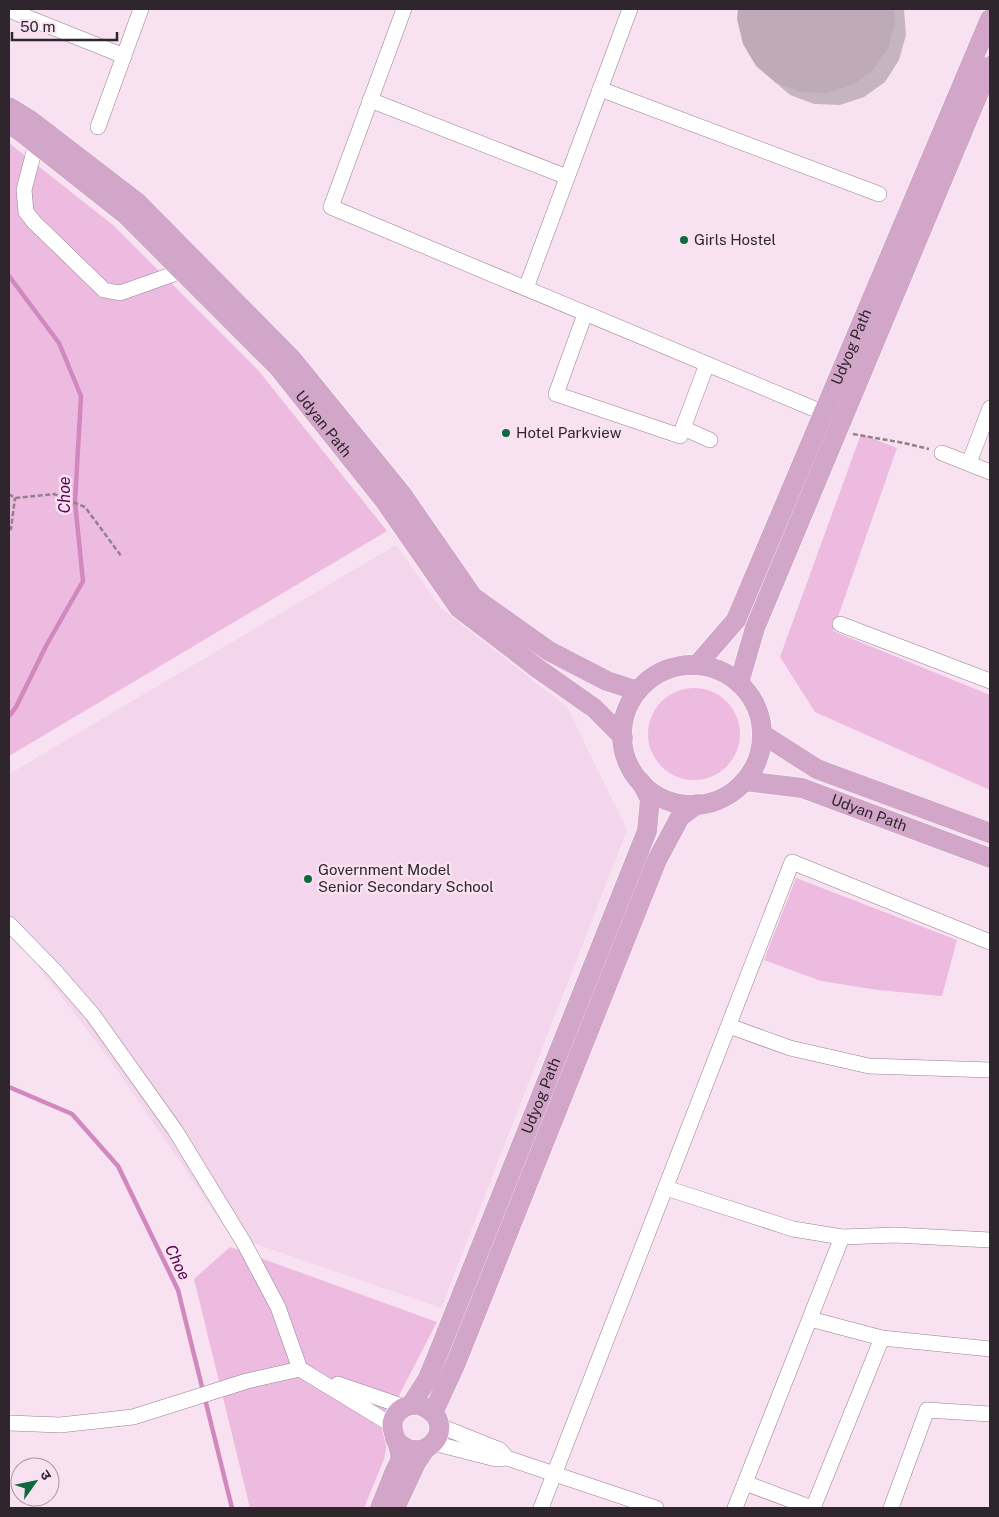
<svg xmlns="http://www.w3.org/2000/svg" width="999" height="1517" font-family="'Public Sans','Noto Sans Devanagari',sans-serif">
<rect width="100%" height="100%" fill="#f8e2f1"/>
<path fill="#f3d6eb" d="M396,545l45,63 126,99 60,123 -186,478 -211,-73 -117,-171 -104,-136v-154z"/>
<g fill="#edbbe0">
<path d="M9,143l104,82 145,145 129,161 -378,225z"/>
<path d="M861,434l36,14 -64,183 157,64v95l-175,-78 -35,-55z"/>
<circle cx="694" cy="734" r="46"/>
<path d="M796,878l161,62 -15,56 -64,-6 -57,-9 -57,-21z"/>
<path d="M230,1247l207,75 -43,83 -10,54 -20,49h-114l-56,-229z"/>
</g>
<path fill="#0003" d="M739,9h165l2,26 -7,25 -14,22 -21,15 -24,8 -26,-1 -24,-9 -33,-29 -19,-47z"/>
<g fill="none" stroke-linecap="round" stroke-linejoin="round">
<g stroke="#d088bf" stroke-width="4.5">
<path d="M9,276l50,67 22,53 -6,106 8,79 -37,65 -30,61 -7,9"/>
<path d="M9,1087l63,27 46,52 60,124 54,218"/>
</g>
</g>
<path fill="#beaab8" d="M738,9h156l1,14 -7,25 -15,22 -21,15 -25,8 -26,-1 -25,-9 -20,-17 -13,-22 -6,-25z"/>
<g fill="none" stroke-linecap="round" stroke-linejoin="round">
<defs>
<g id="minor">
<path d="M404,9l-73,198 493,206"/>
<path d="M9,10l115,46"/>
<path d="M600,89l279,105"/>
<path d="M370,100l197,77"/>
<path d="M98,127l43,-118"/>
<path d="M36,144l-12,46 2,22 8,10 70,68 16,3 62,-22"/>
<path d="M526,288l104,-279"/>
<path d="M585,314l-29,80 124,42 27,-72"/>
<path d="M683,428l27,12"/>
<path d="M942,453l48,19"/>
<path d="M969,463l21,-55"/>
<path d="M840,624l150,57"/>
<path d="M9,924l45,46 39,45 82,115 69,113 34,64 22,62"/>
<path d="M729,1026l61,22 79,18 121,4"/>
<path d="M666,1188l127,41 49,8 53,-2 95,5"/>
<path d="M810,1319l72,19 108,11"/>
<path d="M338,1384l67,23"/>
<path d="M9,1423l51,2 73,-8 114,-36 53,-12 92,56"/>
<path d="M440,1426l60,24 7,8"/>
<path d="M433,1443l63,16 11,-1 149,50"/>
<path d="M745,1483l67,25"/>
<path d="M541,1508l251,-646 198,80"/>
<path d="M735,1508l107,-271"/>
<path d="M813,1508l69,-170"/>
<path d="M891,1508l36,-98 63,4"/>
</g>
<g id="major">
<path d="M9,107l21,13 108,83 154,156 109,134 72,104 76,54 58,30 31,10"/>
<path id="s1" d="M9,124l12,8 105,83 152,152 106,133 75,108 78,60 57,40 29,29"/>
<path id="s2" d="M697,665l39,-45 254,-601"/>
<circle cx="692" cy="735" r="70"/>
<path d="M739,683l16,-55 235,-562"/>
<path d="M762,734l55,35 173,64"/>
<path id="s3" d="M745,781l57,7 188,70"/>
<path id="s4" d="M411,1405l16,-25 10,-24 210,-525 3,-32 -9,-17"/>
<path d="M433,1413l23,-50 201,-503 23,-43 17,-13"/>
<path d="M380,1508c5,-12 10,-24 14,-35 2,-5 6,-10 6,-15 2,-15 -17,-31 -1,-47 4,-3 9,-6 14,-6 7,-1 12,2 17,6 26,18 -8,59 -35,28"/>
<path d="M395,1508l21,-45 10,-15"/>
</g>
</defs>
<use href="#minor" stroke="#958190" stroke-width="16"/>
<use href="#major" stroke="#fff" stroke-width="21"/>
<g stroke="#90818c" stroke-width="2.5" stroke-dasharray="5 2.5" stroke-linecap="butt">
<path d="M853,434l51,9 25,6"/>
<path d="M9,494l6,4 39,-4 31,13 37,50"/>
<path d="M9,529h2l4,-31"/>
</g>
<use href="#minor" stroke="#fff" stroke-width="15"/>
<use href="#major" stroke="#d2a6c8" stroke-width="20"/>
</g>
<g fill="#0e6a3e" stroke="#f8e2f1" stroke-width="2">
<circle cx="684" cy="240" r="5"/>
<circle cx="506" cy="433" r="5"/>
<circle cx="308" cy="879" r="5"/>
</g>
<g text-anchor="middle" stroke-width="5" stroke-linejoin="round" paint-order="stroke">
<g font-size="15" fill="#2e262c" stroke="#f8e2f1" text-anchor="start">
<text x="694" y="245">Girls Hostel</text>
<text x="516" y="438">Hotel Parkview</text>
<text x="318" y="875">Government Model<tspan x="318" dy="17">Senior Secondary School</tspan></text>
</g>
<g font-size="15" fill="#2e262c" stroke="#f8e2f1">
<text dy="5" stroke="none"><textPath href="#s2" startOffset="356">Udyog Path</textPath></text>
<text dy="5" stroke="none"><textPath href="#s1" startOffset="436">Udyan Path</textPath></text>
<text dy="5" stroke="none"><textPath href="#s3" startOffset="129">Udyan Path</textPath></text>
<text dy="5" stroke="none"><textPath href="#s4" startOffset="336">Udyog Path</textPath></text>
</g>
<g font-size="16" font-style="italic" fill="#5a004d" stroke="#f8e2f1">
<text transform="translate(64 495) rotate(-90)" y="6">Choe</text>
<text transform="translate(178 1262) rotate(64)" y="6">Choe</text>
</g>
</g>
<rect width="999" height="1517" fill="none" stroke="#2e262c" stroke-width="20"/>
<g transform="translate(35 1482) rotate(57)"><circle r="24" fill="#f8e2f1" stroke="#a797a2"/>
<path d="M0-4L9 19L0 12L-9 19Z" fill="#0e6a3e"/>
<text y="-8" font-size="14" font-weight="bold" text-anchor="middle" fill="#2e262c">उ</text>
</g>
<path d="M12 32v8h105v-8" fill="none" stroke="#2e262c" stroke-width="2.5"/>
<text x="20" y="32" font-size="15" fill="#2e262c" stroke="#f8e2f1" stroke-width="4" paint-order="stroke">50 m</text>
</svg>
